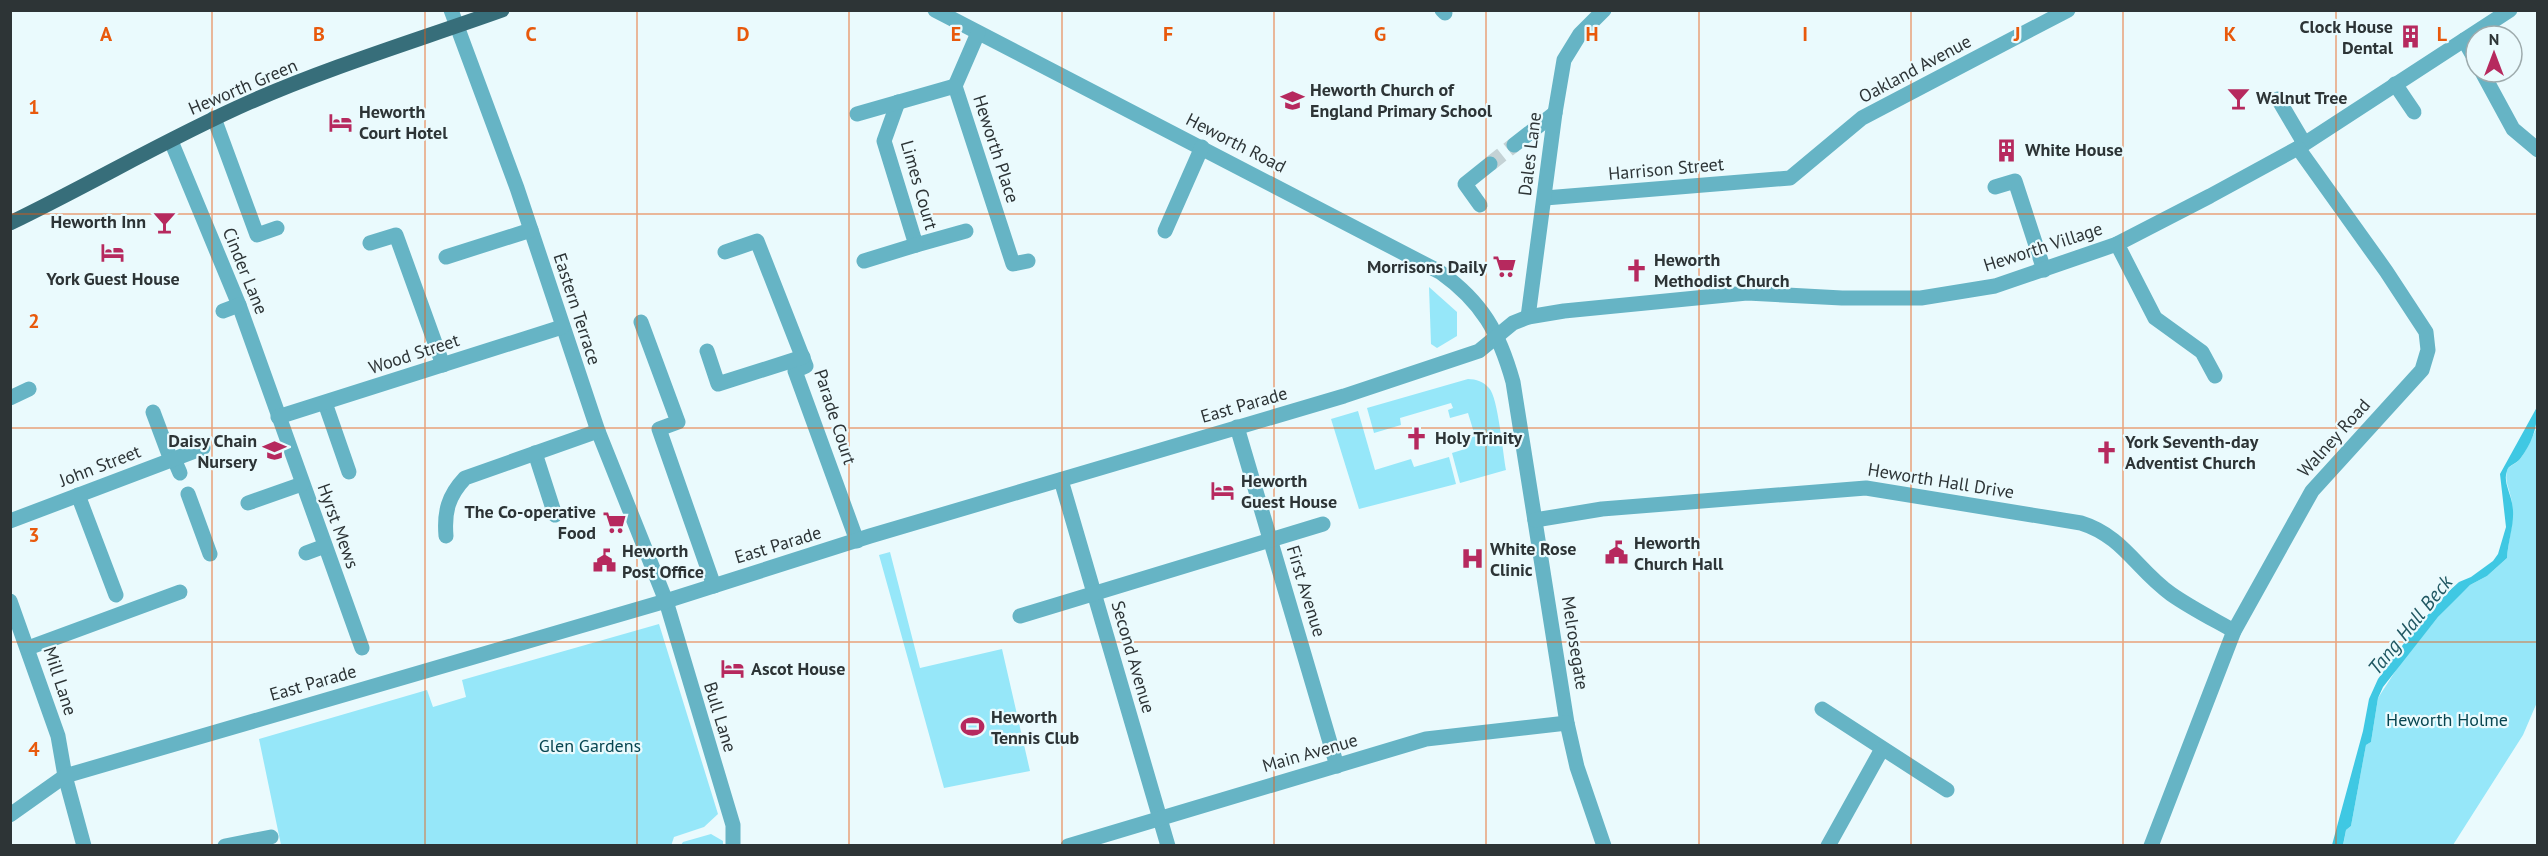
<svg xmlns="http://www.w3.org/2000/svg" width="2548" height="856" font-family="'PT Sans',sans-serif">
<rect width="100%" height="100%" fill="#eafafd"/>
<g fill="#96e7f9">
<path d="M1429,287l28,25v24l-20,12 -6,-4z"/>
<path d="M1468,379c8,0 16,3 21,9 9,9 14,66 17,82l-46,13 -8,-30 13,-4 -2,-9 12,-4 -7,-23 -18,5 -2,-8 5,-2 -2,-5 -51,15 1,7 -27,8 -7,-25z"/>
<path d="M1358,411l17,59 36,-11 3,8 35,-10 7,27 -97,25 -28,-90z"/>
<path d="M2537,427l1,273 -15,35 -70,110 -110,1 3,-16 5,-4 15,-81 5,-3 7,-44 22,-34 38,-47 19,-20 13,-12 17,-9 20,-18c1,-18 8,-37 5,-55 -1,-11 -8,-21 -5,-32 1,-6 9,-6 13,-12 7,-9 12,-22 17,-32z"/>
<path d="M890,552l30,116 82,-19 28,122 -86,17 -65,-233z"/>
<path d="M659,624l59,190 -14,13 -30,10 -3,9 -390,-1 -22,-106 168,-49 6,17 33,-10 -4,-17z"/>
<path d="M711,834l12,7v4h-42l2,-3z"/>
</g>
<path fill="#3fc8e3" d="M2537,407c1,20 -5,36 -17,52 -4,5 -12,6 -13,12 -4,10 3,21 5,32 4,18 -4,36 -5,55l-20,18 -17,9 -32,32 -55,70 -5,11 -7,44 -5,3 -15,81 -5,4 -3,15h-11l31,-114 6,-32 9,-20 32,-44 38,-43 11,-10 12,-5 22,-16 5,-7 8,-27 -6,-53z"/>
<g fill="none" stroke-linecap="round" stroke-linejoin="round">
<path stroke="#c4d2d5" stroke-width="15" stroke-dasharray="15 8" stroke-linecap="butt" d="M1490,164l24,-19"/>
<g stroke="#66b4c5" stroke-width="15">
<path d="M451,10l66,178 81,243 68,170 67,224v21"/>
<path d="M935,10l505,262c42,30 59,60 73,110l54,341 10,44 27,79"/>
<path d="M1442,10l3,3"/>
<path d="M978,33l-23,53 58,178 15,-3"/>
<path d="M2464,40l12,21"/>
<path d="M2482,72l31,57 25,21"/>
<path d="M2395,84l19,28"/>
<path d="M2278,99l26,44"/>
<path d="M898,102l-14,39 32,104 50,-14"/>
<path d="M857,114l98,-28"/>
<path d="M214,118l43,117 20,-7"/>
<path d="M171,141l68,164 123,343"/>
<path d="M1514,145l41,-32"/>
<path d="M1995,187l20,-6 29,89"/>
<path d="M1545,198l245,-20 72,-60 206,-108"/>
<path d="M1480,205l-15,-21 25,-20"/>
<path d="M1165,231l37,-84"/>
<path d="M370,243l26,-8 47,130"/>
<path d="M2117,244l38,74 47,34 13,24"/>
<path d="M725,252l32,-11 49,125 -11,5 62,170"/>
<path d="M446,257l85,-27"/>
<path d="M864,261l52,-16"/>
<path d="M223,311l16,-6"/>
<path d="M1528,317l27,-204 9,-53 16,-26 24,-24"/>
<path d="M641,322l37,100 -19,7 55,157"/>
<path d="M707,351l11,33 85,-27"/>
<path d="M10,398l19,-9"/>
<path d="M325,403l24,69"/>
<path d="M153,412l18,48"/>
<path d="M278,417l284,-90"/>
<path d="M1237,427l100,339"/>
<path d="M535,453l20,62"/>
<path d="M174,459l6,14"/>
<path d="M1061,480l107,366"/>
<path d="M188,494l22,60"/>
<path d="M78,495l38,100"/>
<path d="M248,503l54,-19"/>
<path d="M1535,520l67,-11 264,-21 215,35c42,13 56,47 90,71 20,14 42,25 63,37"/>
<path d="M10,521l193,-73"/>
<path d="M446,536c-2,-24 2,-40 19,-58l133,-47"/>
<path d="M306,553l19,-7"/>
<path d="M10,601l48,135 7,40 19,70"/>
<path d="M1020,616l303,-92"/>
<path d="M28,648l152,-56"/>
<path d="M1822,709l125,81"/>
<path d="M10,815l55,-39 601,-175 204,-65 474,-140 135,-45 34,-28 15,-6 36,-6 183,-18 95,5h79l74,-12 122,-42 93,-48 88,-48 212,-138"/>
<path d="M225,846l46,-9"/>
<path d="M1068,846l358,-107 141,-16"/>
<path d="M1828,846l54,-97"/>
<path d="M2151,846l83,-215 78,-140 110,-121 6,-20 -2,-18 -40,-61 -88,-123"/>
</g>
<path stroke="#376e7a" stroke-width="15" d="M10,223c81,-39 158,-85 240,-121 82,-36 168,-62 252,-92"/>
</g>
<path fill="none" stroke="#e8590c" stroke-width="1.5" stroke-opacity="0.55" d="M212,10v836M425,10v836M637,10v836M849,10v836M1062,10v836M1274,10v836M1486,10v836M1699,10v836M1911,10v836M2123,10v836M2336,10v836M10,214h2528M10,428h2528M10,642h2528"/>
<defs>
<symbol id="building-bare" viewBox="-9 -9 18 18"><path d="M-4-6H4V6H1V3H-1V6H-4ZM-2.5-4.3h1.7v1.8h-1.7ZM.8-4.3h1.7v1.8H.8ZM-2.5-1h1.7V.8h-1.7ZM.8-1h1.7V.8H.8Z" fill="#b6295e" stroke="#eafafd" stroke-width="2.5" paint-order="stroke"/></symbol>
<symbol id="bar-bare" viewBox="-9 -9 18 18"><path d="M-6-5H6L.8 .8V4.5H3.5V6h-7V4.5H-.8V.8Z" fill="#b6295e" stroke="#eafafd" stroke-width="2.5" paint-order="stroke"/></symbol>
<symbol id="school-bare" viewBox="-9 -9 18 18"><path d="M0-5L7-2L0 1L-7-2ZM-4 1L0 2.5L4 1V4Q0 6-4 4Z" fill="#b6295e" stroke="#eafafd" stroke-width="2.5" paint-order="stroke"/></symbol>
<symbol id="hotel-bare" viewBox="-9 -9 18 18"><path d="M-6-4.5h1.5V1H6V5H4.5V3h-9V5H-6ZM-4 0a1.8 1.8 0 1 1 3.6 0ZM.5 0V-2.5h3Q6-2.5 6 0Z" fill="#b6295e" stroke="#eafafd" stroke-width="2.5" paint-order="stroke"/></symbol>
<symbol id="supermarket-bare" viewBox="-9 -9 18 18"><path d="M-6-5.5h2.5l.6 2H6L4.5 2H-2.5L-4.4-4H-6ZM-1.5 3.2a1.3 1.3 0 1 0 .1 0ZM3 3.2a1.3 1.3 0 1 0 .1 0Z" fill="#b6295e" stroke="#eafafd" stroke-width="2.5" paint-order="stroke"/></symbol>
<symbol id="church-bare" viewBox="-9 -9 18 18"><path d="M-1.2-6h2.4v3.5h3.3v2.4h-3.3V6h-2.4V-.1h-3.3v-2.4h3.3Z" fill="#b6295e" stroke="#eafafd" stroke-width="2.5" paint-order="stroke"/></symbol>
<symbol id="civic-bare" viewBox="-9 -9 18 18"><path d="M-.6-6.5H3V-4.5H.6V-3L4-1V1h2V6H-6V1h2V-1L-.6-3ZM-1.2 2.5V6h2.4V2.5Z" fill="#b6295e" stroke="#eafafd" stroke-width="2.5" paint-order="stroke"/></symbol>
<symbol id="hospital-bare" viewBox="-9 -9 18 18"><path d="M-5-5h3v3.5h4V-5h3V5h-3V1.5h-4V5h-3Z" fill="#b6295e" stroke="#eafafd" stroke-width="2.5" paint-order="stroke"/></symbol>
<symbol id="stadium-bare" viewBox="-9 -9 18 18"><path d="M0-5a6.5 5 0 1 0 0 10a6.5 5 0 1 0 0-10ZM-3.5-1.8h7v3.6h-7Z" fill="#b6295e" stroke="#eafafd" stroke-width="2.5" paint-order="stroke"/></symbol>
</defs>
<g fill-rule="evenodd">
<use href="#building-bare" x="2394" y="20" width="33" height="33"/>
<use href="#bar-bare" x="2222" y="82" width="33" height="33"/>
<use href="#school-bare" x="1276" y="84" width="33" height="33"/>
<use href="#hotel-bare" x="324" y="106" width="33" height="33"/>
<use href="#building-bare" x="1990" y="134" width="33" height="33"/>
<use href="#bar-bare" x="148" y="206" width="33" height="33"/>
<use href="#hotel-bare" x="96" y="236" width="33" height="33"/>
<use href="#supermarket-bare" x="1488" y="250" width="33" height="33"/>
<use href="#church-bare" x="1620" y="254" width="33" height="33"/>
<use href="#church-bare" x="1400" y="422" width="33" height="33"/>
<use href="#school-bare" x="258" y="434" width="33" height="33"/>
<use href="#church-bare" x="2090" y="436" width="33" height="33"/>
<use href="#hotel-bare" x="1206" y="474" width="33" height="33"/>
<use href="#supermarket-bare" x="598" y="506" width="33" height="33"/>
<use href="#civic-bare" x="1600" y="536" width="33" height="33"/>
<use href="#hospital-bare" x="1456" y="542" width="33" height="33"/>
<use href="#civic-bare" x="588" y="544" width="33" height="33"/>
<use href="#hotel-bare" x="716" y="652" width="33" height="33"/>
<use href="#stadium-bare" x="956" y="710" width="33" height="33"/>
</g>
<g text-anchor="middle" stroke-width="4.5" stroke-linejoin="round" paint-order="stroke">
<g font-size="18" font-weight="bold" fill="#2d3436" stroke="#eafafd" text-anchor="start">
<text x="2393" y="33" text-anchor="end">Clock House<tspan x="2393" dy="21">Dental</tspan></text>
<text x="1310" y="96">Heworth Church of<tspan x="1310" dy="21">England Primary School</tspan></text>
<text x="2256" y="104">Walnut Tree</text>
<text x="359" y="118">Heworth<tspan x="359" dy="21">Court Hotel</tspan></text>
<text x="2025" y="156">White House</text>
<text x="146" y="228" text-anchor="end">Heworth Inn</text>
<text x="1654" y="266">Heworth<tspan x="1654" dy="21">Methodist Church</tspan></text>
<text x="1487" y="273" text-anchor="end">Morrisons Daily</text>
<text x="113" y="285" text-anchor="middle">York Guest House</text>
<text x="1435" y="444">Holy Trinity</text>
<text x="257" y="447" text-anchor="end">Daisy Chain<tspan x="257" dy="21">Nursery</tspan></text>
<text x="2125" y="448">York Seventh-day<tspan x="2125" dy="21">Adventist Church</tspan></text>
<text x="1241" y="487">Heworth<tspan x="1241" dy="21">Guest House</tspan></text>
<text x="596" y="518" text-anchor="end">The Co-operative<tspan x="596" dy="21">Food</tspan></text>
<text x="1634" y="549">Heworth<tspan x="1634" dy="21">Church Hall</tspan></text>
<text x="1490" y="555">White Rose<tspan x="1490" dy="21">Clinic</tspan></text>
<text x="622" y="557">Heworth<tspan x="622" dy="21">Post Office</tspan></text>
<text x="751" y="675">Ascot House</text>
<text x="991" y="723">Heworth<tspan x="991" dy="21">Tennis Club</tspan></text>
</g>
<g font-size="18" fill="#2d3436" stroke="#eafafd">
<text transform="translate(1915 69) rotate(-28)" y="6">Oakland Avenue</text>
<text transform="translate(243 87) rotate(-23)" y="6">Heworth Green</text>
<text transform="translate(1236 143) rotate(27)" y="6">Heworth Road</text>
<text transform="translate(996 149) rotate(72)" y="6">Heworth Place</text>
<text transform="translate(1530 154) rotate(-83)" y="6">Dales Lane</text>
<text transform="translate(1666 169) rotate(-5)" y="6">Harrison Street</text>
<text transform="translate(919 185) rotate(74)" y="6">Limes Court</text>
<text transform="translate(2043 247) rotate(-18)" y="6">Heworth Village</text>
<text transform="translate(245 271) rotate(68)" y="6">Cinder Lane</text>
<text transform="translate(577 309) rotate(72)" y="6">Eastern Terrace</text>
<text transform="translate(414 354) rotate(-18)" y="6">Wood Street</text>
<text transform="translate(1244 405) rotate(-16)" y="6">East Parade</text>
<text transform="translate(835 417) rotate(72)" y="6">Parade Court</text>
<text transform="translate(2334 438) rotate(-48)" y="6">Walney Road</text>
<text transform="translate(100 466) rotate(-21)" y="6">John Street</text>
<text transform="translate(1941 481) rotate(9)" y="6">Heworth Hall Drive</text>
<text transform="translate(338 526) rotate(70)" y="6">Hyrst Mews</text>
<text transform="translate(778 545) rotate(-17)" y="6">East Parade</text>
<text transform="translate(1306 591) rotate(73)" y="6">First Avenue</text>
<text transform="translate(1575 643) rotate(81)" y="6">Melrosegate</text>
<text transform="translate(1133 657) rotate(74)" y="6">Second Avenue</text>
<text transform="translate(60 681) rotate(72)" y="6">Mill Lane</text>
<text transform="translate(313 683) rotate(-16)" y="6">East Parade</text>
<text transform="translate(720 717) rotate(73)" y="6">Bull Lane</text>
<text transform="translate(1310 753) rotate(-16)" y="6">Main Avenue</text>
</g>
<g font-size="18" fill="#074550" stroke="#eafafd">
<text x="2447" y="726">Heworth Holme</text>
<text x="590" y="752">Glen Gardens</text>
</g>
<g font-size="20" font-style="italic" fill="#215863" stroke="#eafafd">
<text transform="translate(2410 625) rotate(-51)" y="7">Tang Hall Beck</text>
</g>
</g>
<g font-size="20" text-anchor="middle" font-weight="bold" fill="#e8590c" stroke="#eafafd" stroke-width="4.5" stroke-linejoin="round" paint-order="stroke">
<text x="106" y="41">A</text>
<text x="319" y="41">B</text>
<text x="531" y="41">C</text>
<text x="743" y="41">D</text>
<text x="956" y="41">E</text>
<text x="1168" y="41">F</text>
<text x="1380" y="41">G</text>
<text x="1592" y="41">H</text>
<text x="1805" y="41">I</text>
<text x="2017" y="41">J</text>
<text x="2230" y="41">K</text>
<text x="2442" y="41">L</text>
<text x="34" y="114">1</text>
<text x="34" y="328">2</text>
<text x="34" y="542">3</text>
<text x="34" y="756">4</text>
</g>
<rect width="2548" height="856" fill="none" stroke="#2d3436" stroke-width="24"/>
<g transform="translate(2494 54)"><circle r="28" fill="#eafafd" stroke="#9eabad" stroke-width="1.5"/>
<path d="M0-4.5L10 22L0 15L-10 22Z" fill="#b6295e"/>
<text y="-9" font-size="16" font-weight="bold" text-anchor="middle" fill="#2d3436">N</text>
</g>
</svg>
